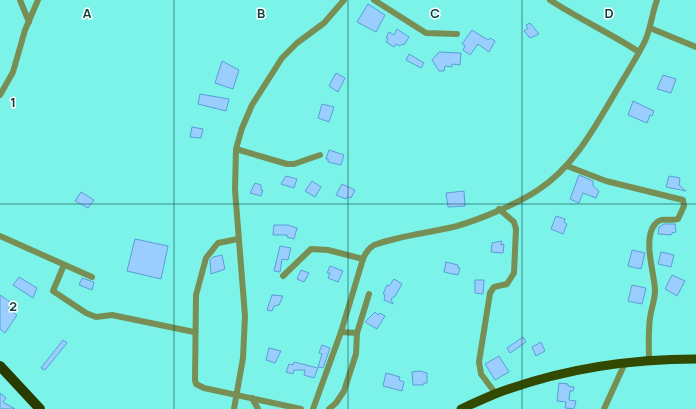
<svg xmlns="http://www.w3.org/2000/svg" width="696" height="409" font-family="Manrope,sans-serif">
<rect width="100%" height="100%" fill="#7cf3e8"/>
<g fill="#99cefe" stroke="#5b9dd7">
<path d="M368,4l17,11 -9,17 -19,-10z"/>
<path d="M530,23l9,11 -9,4 -6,-7 4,-3 -2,-3z"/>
<path d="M397,29l12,8 -5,8 -2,-1 -2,2 -4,-2 -2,3 -8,-5 2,-3 -2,-1 3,-6 5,3z"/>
<path d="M472,30l16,10 2,-2 5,3 -6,11 -11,-8 -8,11 -7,-5 2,-4 -3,-2z"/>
<path d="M439,52l22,1 -1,12 -8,-1v3l-7,-1 -1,5h-5l-7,-11z"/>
<path d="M409,54l15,9 -3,5 -15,-8z"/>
<path d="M222,61l17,9 -6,19 -18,-6z"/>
<path d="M336,73l9,5 -7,14 -9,-6z"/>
<path d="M663,75l13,4 -5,14 -14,-4z"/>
<path d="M200,94l29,5 -3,12 -28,-7z"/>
<path d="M633,101l21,10 -2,5 -2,-1 -3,8 -19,-8z"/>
<path d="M322,104l12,3 -5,15 -11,-4z"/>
<path d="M192,127l11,2 -2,9 -11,-1z"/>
<path d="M329,150l15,5 -3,10 -13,-3v-3h-2z"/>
<path d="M579,175l14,6v5l6,5 -3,7 -13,-5 -4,10 -9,-4z"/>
<path d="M286,176l11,3 -3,9 -13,-4z"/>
<path d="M669,176l11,2 -1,7 7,6 -20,-4z"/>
<path d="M312,181l9,6 -6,10 -10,-6z"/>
<path d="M255,183l6,2v5h2l-2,6 -11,-3z"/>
<path d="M342,184l13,6 -4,8 -4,-1 -1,2 -10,-4z"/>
<path d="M464,191l1,15 -17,1 -2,-14z"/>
<path d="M81,192l13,8 -6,8 -13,-7z"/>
<path d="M556,216l9,3 -1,3 3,2 -4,10 -12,-5z"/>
<path d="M664,224h11l1,8 -4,1 -1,2 -13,-1 1,-7z"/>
<path d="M274,225h14l9,3 -3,11 -7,-2v-2h-14z"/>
<path d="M135,239l33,7 -7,33 -34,-8z"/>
<path d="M502,241l-1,4 3,-1 -1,9 -12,-1 1,-9z"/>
<path d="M280,246l11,2 -3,12 -6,-1 -2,13 -6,-1z"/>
<path d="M632,250l13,3 -4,16 -13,-3z"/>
<path d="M661,252l13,3 -3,12 -13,-3z"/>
<path d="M222,255l3,14 -14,5 -1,-14 3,-3z"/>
<path d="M446,262l12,3v3h2l-2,7 -14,-3z"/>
<path d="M330,266l13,5 -5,11 -10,-4 2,-5h-3z"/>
<path d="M301,270l8,3 -5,9 -7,-3z"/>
<path d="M672,275l13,6 -8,15 -12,-7z"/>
<path d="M19,277l18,11 -4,10 -20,-13z"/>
<path d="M82,278l12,4 -2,8 -13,-5z"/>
<path d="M394,279l8,5 -7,12 -4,3 2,5 -9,-4 1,-5 -2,-1 4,-9 2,1z"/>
<path d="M475,280h9l-1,14 -8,-1z"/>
<path d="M632,285l14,3 -4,16 -14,-3z"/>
<path d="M0,295l12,8 -4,6 9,6 -12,18 -5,-4z"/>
<path d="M272,295l11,1 -4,9 -5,1 -2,5 -5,-1z"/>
<path d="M375,312l3,3 2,-2 5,3 -8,13 -12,-7z"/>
<path d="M523,337l3,5 -16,11 -3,-5z"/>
<path d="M63,340l4,3 -22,27 -4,-2z"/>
<path d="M541,342l4,9 -9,5 -4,-9z"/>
<path d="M322,345l8,3 -7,20 -5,-1 4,-13 -3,-1z"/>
<path d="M269,348l12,3 -6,12 -9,-3z"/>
<path d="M499,356l10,16 -14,8 -10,-16z"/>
<path d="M294,362l24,6 -4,10 -10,-3 1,-5h-11l-1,4 -7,-2 3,-8 4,1z"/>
<path d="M420,371l7,2v10h-3l-1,2h-10l-1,-13z"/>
<path d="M386,373l14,4 -1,3 5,2 -2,9 -19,-5z"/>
<path d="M559,383l9,1v2l6,1 -1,4h-3l-1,9 7,1 -2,8 -9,-1 1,-6 -9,-1z"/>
<path d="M0,393l6,5 -3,4 12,7h-15z"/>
</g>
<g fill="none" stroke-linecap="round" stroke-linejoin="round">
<g stroke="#778f55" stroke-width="6">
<path d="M20,0l9,22"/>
<path d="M374,0l52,33 31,1"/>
<path d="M550,0c29,19 60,33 89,52"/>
<path d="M650,28l46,19"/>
<path d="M0,95l13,-23 12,-42 13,-30"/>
<path d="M236,149l51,15h7l26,-9"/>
<path d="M567,166l39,15 77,19 1,6 -6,13c-8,3 -16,-3 -23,5 -13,16 0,50 0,67 0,9 -4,18 -5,27 -2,14 -1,29 -1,43"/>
<path d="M0,236l92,41"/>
<path d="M238,239l-20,4 -12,15 -10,37 -1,85 1,4 8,4 97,21"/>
<path d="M64,265l-11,26 33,22 10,4 16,-2 82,17"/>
<path d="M283,276l28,-27 17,1 35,9"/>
<path d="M341,332l16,1"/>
<path d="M496,394l-15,-20 -2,-12 11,-69 4,-6 13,-3 7,-11 2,-44 -2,-7 -15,-13"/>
<path d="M252,398l6,11"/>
<path d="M234,409l9,-51 2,-42 -10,-126 1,-41 6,-21 10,-23 30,-47 15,-15 27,-20 20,-23"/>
<path d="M313,409l28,-77 22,-73c2,-5 6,-11 11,-14 27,-10 56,-12 83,-19 24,-7 60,-22 81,-36 37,-24 58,-65 80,-102 9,-15 19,-31 27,-47 6,-13 7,-28 12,-41"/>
<path d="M329,409l7,-6 8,-12 12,-37 1,-21 12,-39"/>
<path d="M604,409l21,-46"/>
</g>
<path stroke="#324900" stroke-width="9" d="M461,409c11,-5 22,-10 34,-15 63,-24 134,-35 201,-35"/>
<path stroke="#283c00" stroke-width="10" d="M0,366l40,43"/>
</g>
<path fill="none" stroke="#063f3b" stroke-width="1" stroke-opacity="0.55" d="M174,0v409M348,0v409M522,0v409M0,204h696"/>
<g font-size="13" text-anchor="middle" font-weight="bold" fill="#063f3b" stroke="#fdfdfd" stroke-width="3" stroke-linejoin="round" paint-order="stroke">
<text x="87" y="18">A</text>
<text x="261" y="18">B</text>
<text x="435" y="18">C</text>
<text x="609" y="18">D</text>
<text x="13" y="107">1</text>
<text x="13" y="311">2</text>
</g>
</svg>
